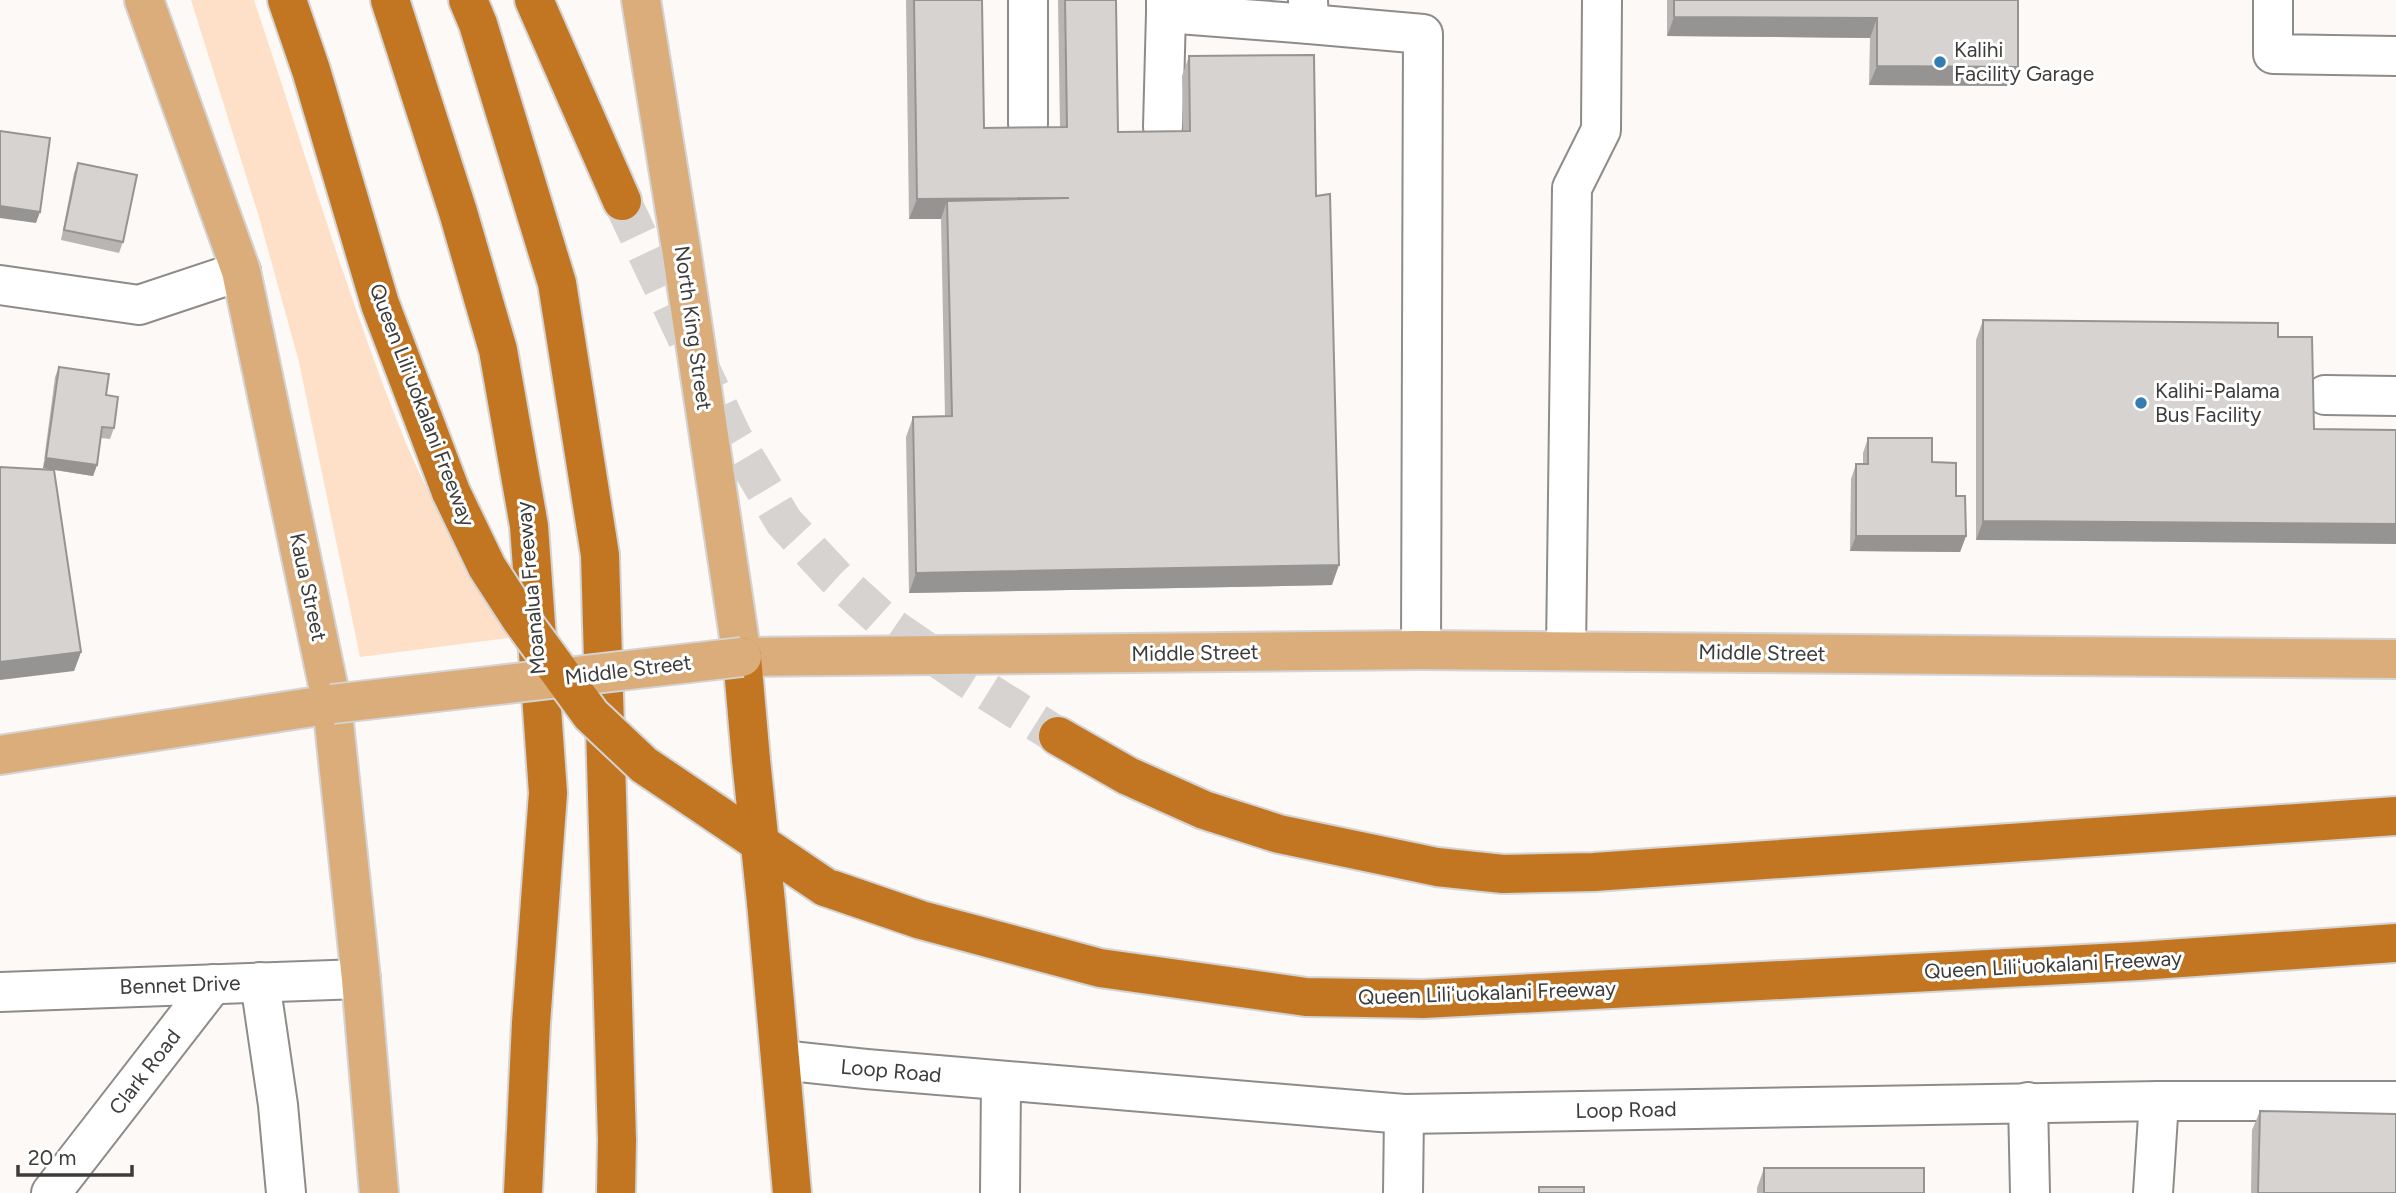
<svg xmlns="http://www.w3.org/2000/svg" width="2396" height="1193" font-family="Figtree,sans-serif">
<rect width="100%" height="100%" fill="#fcf9f6"/>
<path fill="#fde0c7" d="M191,0h63c48,142 90,287 145,426 29,74 72,142 109,212l-148,19 -61,-295 -40,-145z"/>
<g fill="none" stroke-linecap="round" stroke-linejoin="round">
<path stroke="#d6d3d1" stroke-width="38" stroke-dasharray="38 19" stroke-linecap="butt" d="M622,201l111,236 51,85 52,56 51,46 82,56 89,56"/>
<defs>
<g id="minor">
<path d="M1166,0v13l143,11 -1,-24"/>
<path d="M2273,0v54l123,2"/>
<path d="M1309,24l114,10 -2,616"/>
<path d="M1028,124v-124"/>
<path d="M1163,127l3,-114"/>
<path d="M0,285l139,20 102,-34"/>
<path d="M2325,395l71,1"/>
<path d="M1566,651l6,-463 29,-58 1,-130"/>
<path d="M260,982l18,123 8,88"/>
<path d="M0,992l361,-13"/>
<path d="M781,1060l85,9 538,45 755,-13 -6,92"/>
<path d="M2159,1101h237"/>
<path d="M2028,1102l2,91"/>
<path d="M51,1193l162,-209"/>
<path d="M1000,1193l1,-112"/>
<path d="M1403,1193l1,-79"/>
</g>
<g id="major">
<path d="M144,0l97,271 91,433 29,275 18,214"/>
<path d="M641,0l40,248 61,409 679,-7 975,9"/>
<path d="M0,755l332,-51"/>
</g>
<g id="highway">
<path d="M287,0l24,70 69,234 71,188"/>
<path d="M390,0l68,212 40,138 31,176 19,267 -17,230 -8,170"/>
<path d="M468,0l10,24 79,259 43,272 17,585 -1,53"/>
<path d="M534,0l88,201"/>
<path d="M742,657l9,103"/>
<path d="M1058,736l70,40 76,34 75,24 158,33 66,7 91,-2 802,-56"/>
<path d="M825,887l96,33 179,48 206,29 117,2 716,-38 257,-18"/>
<path d="M766,902l26,291"/>
</g>
</defs>
<use href="#minor" stroke="#8e8c89" stroke-width="42"/>
<use href="#major" stroke="#d4d4d4" stroke-width="42"/>
<use href="#highway" stroke="#d4d4d4" stroke-width="42"/>
<use href="#minor" stroke="#fff" stroke-width="38"/>
<use href="#major" stroke="#dbad7a" stroke-width="38"/>
<use href="#highway" stroke="#c37621" stroke-width="38"/>
<defs>
<path id="major-bridge" d="M332,704l410,-47"/>
<g id="highway-bridge">
<path d="M451,492l36,75 33,51 71,97 53,50 181,122"/>
<path d="M751,760l15,142"/>
</g>
</defs>
<use href="#major-bridge" stroke="#d4d4d4" stroke-width="42" stroke-linecap="butt"/>
<use href="#highway-bridge" stroke="#d4d4d4" stroke-width="42" stroke-linecap="butt"/>
<use href="#major-bridge" stroke="#dbad7a" stroke-width="38"/>
<use href="#highway-bridge" stroke="#c37621" stroke-width="38"/>
</g>
<g fill="#b8b5b4">
<path d="M906,0h76l2,128 76,-1 -2,-127h58l2,132 65,-1 -1,-55 7,-20 127,140 16,389 -423,8 -3,-156 7,-20 32,-1 -4,-197h-32z"/>
<path d="M1667,0h351l-8,86 -141,-1 1,-47 -203,-2z"/>
<path d="M78,163l45,79 -4,11 -58,-13 13,-67z"/>
<path d="M1983,320l295,17 36,92 -338,111v-200z"/>
<path d="M59,367l47,28 8,33 -4,11 -9,-1 -4,27 -4,11 -39,-6 27,182 -7,19 -22,-201 -9,-2 12,-91z"/>
<path d="M1868,438l64,24 24,34 10,40 -6,16 -110,-1 1,-72 5,-15h7v-11z"/>
<path d="M2260,1111l136,82h-145l1,-63z"/>
<path d="M1764,1168l160,25h-167v-5z"/>
</g>
<g fill="#969492">
<path d="M1674,17l203,1 -7,20 -203,-2z"/>
<path d="M1877,66l141,1 -8,19 -141,-1z"/>
<path d="M1069,198l-122,3 -6,18h-32l8,-20z"/>
<path d="M0,206l40,6 -4,11 -36,-5z"/>
<path d="M46,458l51,7 -4,11 -50,-8z"/>
<path d="M1983,521l413,3v20l-420,-4z"/>
<path d="M1856,536h110l-6,16 -110,-1z"/>
<path d="M1339,565l-7,20 -423,8 7,-20z"/>
<path d="M81,652l-7,19 -74,9v-18z"/>
</g>
<g fill="#d6d3d1" stroke="#969492" stroke-width="2">
<path d="M914,0h68l2,128 83,-1 -2,-127h51l2,132 72,-1 -1,-75 125,-1 2,141 14,-2 9,371 -423,8 -3,-156 39,-1 -5,-215 122,-3 -152,1z"/>
<path d="M1674,0h344v67l-141,-1v-48l-203,-1z"/>
<path d="M0,131l50,7 -10,74 -40,-6z"/>
<path d="M78,163l59,12 -14,67 -59,-12z"/>
<path d="M1983,320l295,3v14h34l2,92 82,1v94l-413,-3z"/>
<path d="M59,367l50,7 -3,21 12,2 -4,31 -12,-1 -5,38 -51,-7z"/>
<path d="M1868,438h64v24l24,1v33h9l1,40h-110v-72h12z"/>
<path d="M0,467l54,3 27,182 -81,10z"/>
<path d="M2260,1111l136,3v79h-138z"/>
<rect x="1764" y="1168" width="160" height="25"/>
<rect x="1539" y="1187" width="45" height="6"/>
</g>
<g fill="#347db1" stroke="#fff" stroke-width="2.5">
<circle cx="1940" cy="62" r="7"/>
<circle cx="2141" cy="403" r="7"/>
</g>
<g text-anchor="middle" stroke-width="6" stroke-linejoin="round" paint-order="stroke">
<g font-size="21" fill="#3d3c3b" stroke="#fff" text-anchor="start">
<text x="1954" y="57">Kalihi<tspan x="1954" dy="24">Facility Garage</tspan></text>
<text x="2155" y="398">Kalihi-Palama<tspan x="2155" dy="24">Bus Facility</tspan></text>
</g>
<g font-size="21" fill="#3d3c3b" stroke="#fff">
<text transform="translate(693 328) rotate(82)" y="7">North King Street</text>
<text transform="translate(422 405) rotate(69)" y="7">Queen Liliʻuokalani Freeway</text>
<text transform="translate(308 587) rotate(78)" y="7">Kaua Street</text>
<text transform="translate(531 588) rotate(-95)" y="7">Moanalua Freeway</text>
<text transform="translate(1195 653) rotate(-1)" y="7">Middle Street</text>
<text transform="translate(1762 653) rotate(1)" y="7">Middle Street</text>
<text transform="translate(628 670) rotate(-7)" y="7">Middle Street</text>
<text transform="translate(2053 965) rotate(-3)" y="7">Queen Liliʻuokalani Freeway</text>
<text transform="translate(180 985) rotate(-2)" y="7">Bennet Drive</text>
<text transform="translate(1487 993) rotate(-2)" y="7">Queen Liliʻuokalani Freeway</text>
<text transform="translate(891 1071) rotate(5)" y="7">Loop Road</text>
<text transform="translate(145 1072) rotate(-52)" y="7">Clark Road</text>
<text transform="translate(1626 1110) rotate(-1)" y="7">Loop Road</text>
</g>
</g>
<path d="M18 1165v10h114v-10" fill="none" stroke="#3d3c3b" stroke-width="3.5"/>
<text x="28" y="1165" font-size="21" fill="#3d3c3b" stroke="#ffffff" stroke-width="5" paint-order="stroke">20 m</text>
</svg>
